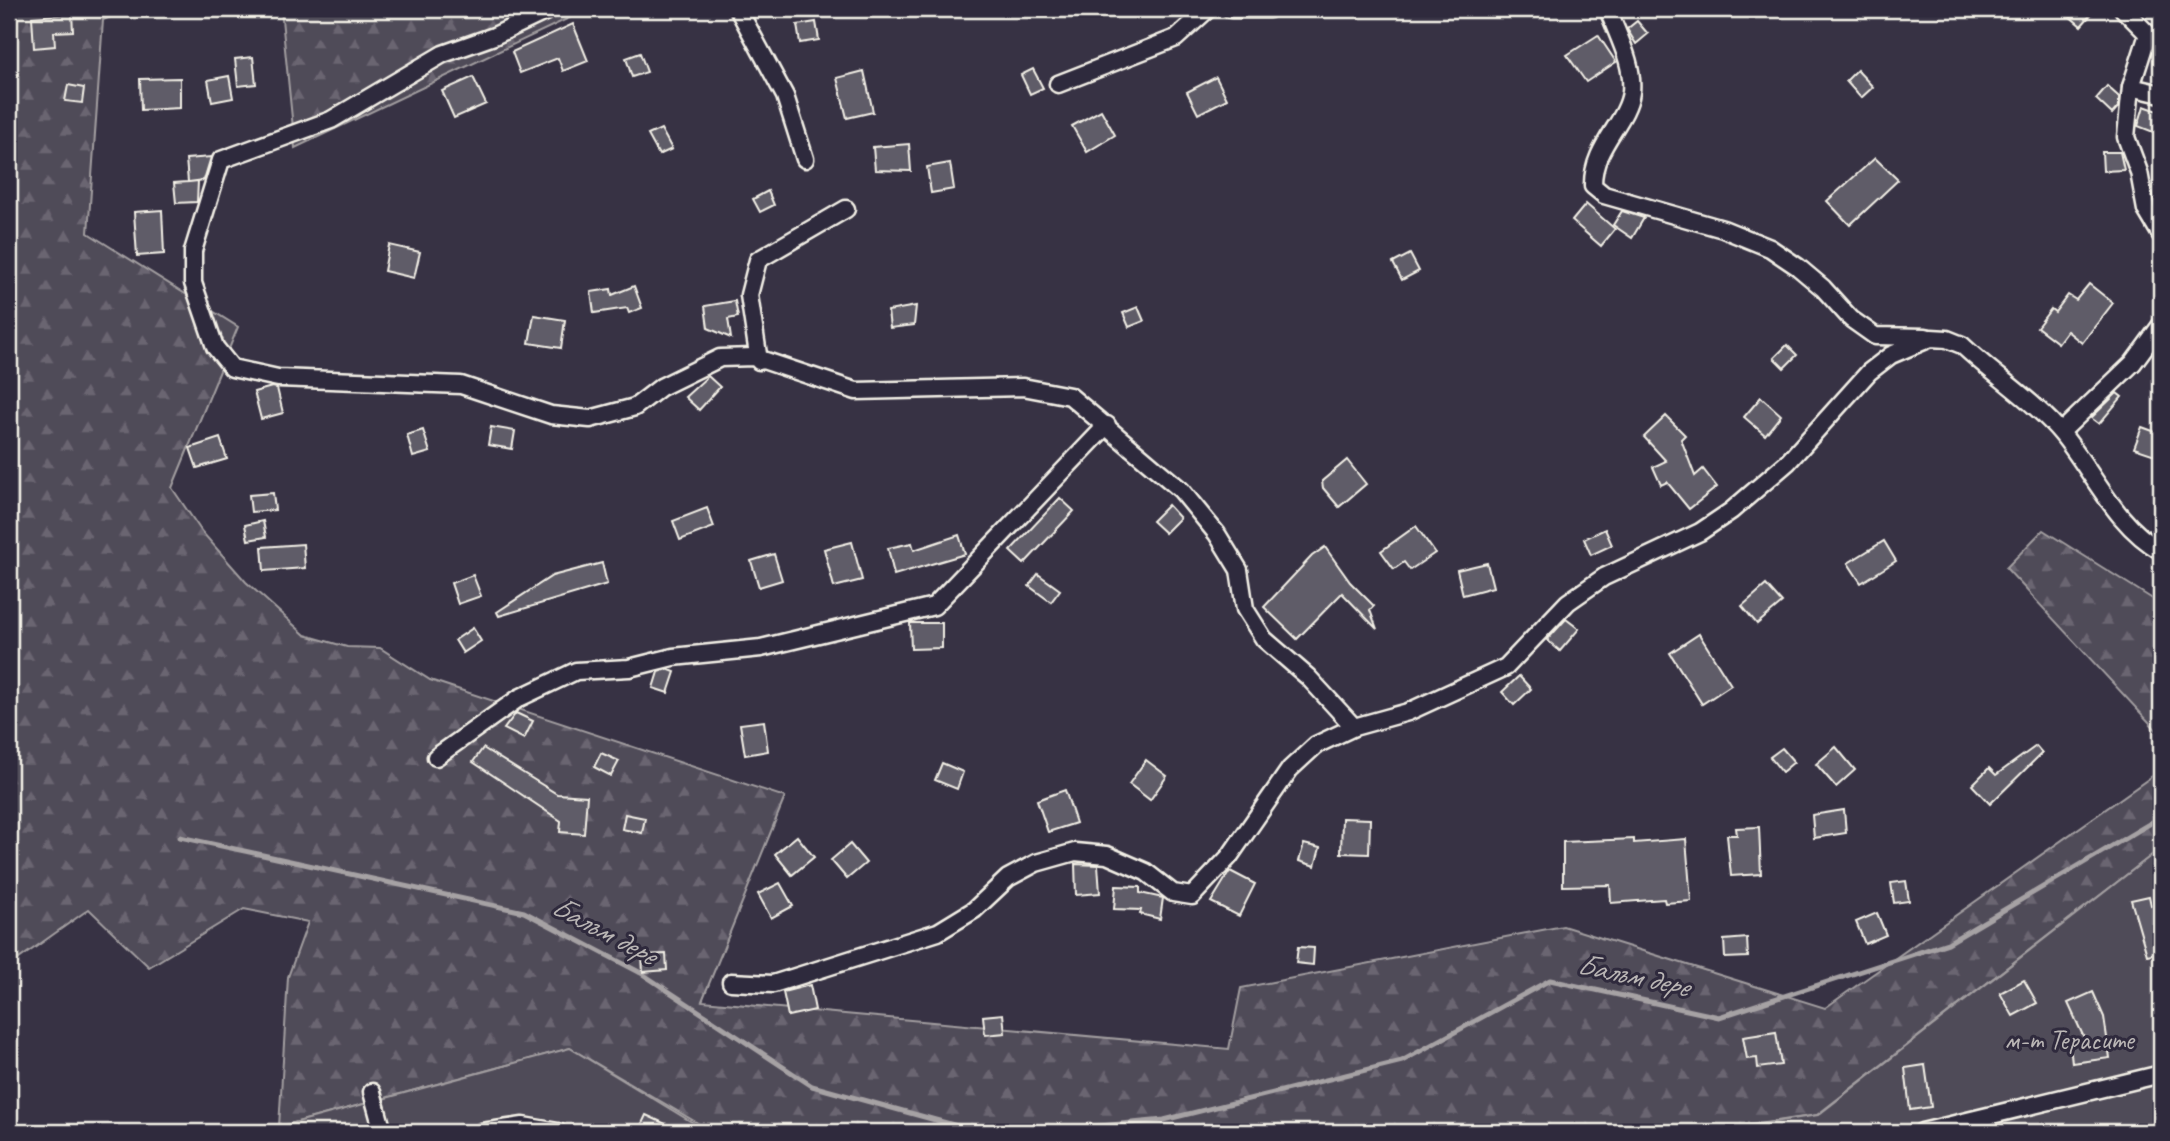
<svg xmlns="http://www.w3.org/2000/svg" width="2170" height="1141" font-family="Caveat,sans-serif">
<defs>
<pattern id="forest-firs" width="22" height="20" patternUnits="userSpaceOnUse" patternTransform="scale(1.75)"><rect width="22" height="20" fill="#504b59"/><path d="M5 1l3.5 6h-7zM16 11l3.5 6h-7z" fill="#6a6571"/></pattern>
</defs>
<rect width="100%" height="100%" fill="#373244"/>
<filter id="ink" filterUnits="userSpaceOnUse"><feTurbulence type="fractalNoise" baseFrequency=".0143" numOctaves="2"/><feDisplacementMap in="SourceGraphic" scale="14" xChannelSelector="R" yChannelSelector="G"/><feConvolveMatrix kernelMatrix="1 2 1 2 8 2 1 2 1" color-interpolation-filters="sRGB"/></filter>
<g filter="url(#ink)">
<g fill="url(#forest-firs)" stroke="#a29ea0" stroke-width="2">
<path d="M9,9h121l-27,11 -15,213 150,94 -66,161 30,44 44,50 59,53 42,12 33,1 50,32 355,117 -83,204 527,48 12,-61 322,-62 262,82 336,-238v78l-344,267 -112,17h-992l-143,-84 -291,79 9,-150 20,-55 -64,-13 -95,58 -60,-58 -80,57z"/>
<path d="M281,9h307l-293,139z"/>
<path d="M2043,530l116,73 2,-3v135l-155,-167z"/>
</g>
<g fill="#504b59" stroke="#a29ea0" stroke-width="2">
<path d="M2161,848v284h-451l108,-17z"/>
<path d="M570,1048l138,84h-428l-1,-5z"/>
</g>
<g fill="none" stroke-linecap="round" stroke-linejoin="round">
<g stroke="#a6a2a4" stroke-width="5">
<path d="M180,837l344,75 117,61 171,113 167,46"/>
<path d="M1036,1132l128,-12 238,-59 148,-81 169,37 229,-74 213,-126"/>
</g>
</g>
<g fill="#5f5c67" stroke="#f4f1e8" stroke-width="2">
<path d="M2061,9h35l-15,17z"/>
<path d="M72,14l1,17 -19,1 1,14 -21,2 -2,-31z"/>
<path d="M1637,21l11,13 -12,10 -9,-15z"/>
<path d="M816,22l3,18 -19,3 -3,-18z"/>
<path d="M573,24l15,37 -25,10 -5,-13 -38,15 -8,-21z"/>
<path d="M1598,35l18,27 -30,20 -19,-27z"/>
<path d="M640,53l7,19 -15,5 -6,-19z"/>
<path d="M253,57l3,27 -18,2 -3,-27z"/>
<path d="M1033,69l10,19 -13,6 -9,-19z"/>
<path d="M1857,70l16,17 -12,11 -15,-17z"/>
<path d="M864,71l9,41 -26,6 -10,-40z"/>
<path d="M229,76l4,22 -21,4 -4,-22z"/>
<path d="M473,77l13,27 -32,14 -12,-27z"/>
<path d="M1216,77l11,22 -29,15 -11,-22z"/>
<path d="M180,78v30l-39,2 -1,-31z"/>
<path d="M68,85l16,3 -2,15 -17,-2z"/>
<path d="M2107,86l12,11v9l-7,8 -16,-15z"/>
<path d="M2144,106l17,6v23l-23,-9z"/>
<path d="M1101,110l14,25 -28,17 -15,-26z"/>
<path d="M661,129l11,20 -13,6 -11,-20z"/>
<path d="M909,144l2,27 -36,-1 -2,-23z"/>
<path d="M2102,152h18l4,18 -21,1z"/>
<path d="M211,157l-7,23 -15,2 9,-1 -1,21 -21,1 -2,-20 14,-1 -2,-23z"/>
<path d="M1875,158l23,22 -48,45 -23,-24z"/>
<path d="M950,163l4,26 -23,4 -4,-26z"/>
<path d="M768,191l6,14 -14,7 -7,-13z"/>
<path d="M1586,204l29,25 -14,17 -29,-25z"/>
<path d="M162,210l2,44 -27,2 -3,-44z"/>
<path d="M1622,211l22,7 -12,20 -19,-13z"/>
<path d="M389,245l31,7 -6,26 -30,-7z"/>
<path d="M1410,254l9,17 -17,9 -9,-17z"/>
<path d="M2089,284l24,19 -31,40 -15,-12 -9,12 -21,-16 14,-18 4,3 13,-17 8,5z"/>
<path d="M634,286l8,22 -13,5 -2,-5 -33,5 -3,-21 20,-3 1,6z"/>
<path d="M735,301l3,16 -10,2 3,19 -23,-10 -3,-22z"/>
<path d="M916,306l-2,19 -24,3 -2,-17z"/>
<path d="M1138,307l6,14 -15,6 -6,-14z"/>
<path d="M534,315l31,5 -4,28 -32,-5z"/>
<path d="M1787,345l10,10 -13,13 -10,-10z"/>
<path d="M708,376l12,11 -21,23 -14,-13z"/>
<path d="M272,387l5,1 6,25 -22,6 -7,-27z"/>
<path d="M2117,393l5,4 -23,27 -8,-6z"/>
<path d="M1761,397l20,18 -16,20 -21,-18z"/>
<path d="M1666,416l19,19 -4,4 14,37 8,-7 14,18 -28,22 -22,-27 -6,3 -8,-18 13,-6 -22,-24z"/>
<path d="M491,427l24,4 -3,18 -24,-4z"/>
<path d="M2142,427l19,7 -3,22 -24,-8z"/>
<path d="M423,430l7,22 -17,5 -6,-22z"/>
<path d="M220,438l7,21 -30,9 -7,-20z"/>
<path d="M1347,460l19,24 -27,23 -16,-19 -1,-7z"/>
<path d="M273,493l2,17 -24,2 -2,-17z"/>
<path d="M1060,498l14,13 -50,53 -14,-13z"/>
<path d="M1168,505l12,13 -15,15 -13,-12z"/>
<path d="M707,508l7,19 -34,13 -7,-19z"/>
<path d="M263,521l3,16 -18,3 -3,-15z"/>
<path d="M1416,526l19,27 -25,17 -6,-8 -10,7 -13,-18z"/>
<path d="M1605,529l7,16 -21,10 -7,-16z"/>
<path d="M959,535l6,19 -71,21 -6,-27 24,-5 2,7z"/>
<path d="M1884,541l12,20 -35,22 -13,-20z"/>
<path d="M852,542l10,38 -28,7 -10,-38z"/>
<path d="M303,544l2,24 -41,3 -2,-24z"/>
<path d="M1325,547l25,35 24,24 -4,4 7,19 -35,-36 -45,46 -33,-32 48,-51z"/>
<path d="M774,554l8,26 -23,7 -8,-26z"/>
<path d="M602,563l5,21 -108,32 -2,-4 55,-36z"/>
<path d="M1487,563l6,24 -30,8 -6,-25z"/>
<path d="M1038,574l22,16 -9,12 -22,-16z"/>
<path d="M473,575l8,21 -23,8 -7,-21z"/>
<path d="M1766,585l16,18 -25,21 -15,-18z"/>
<path d="M1566,619l13,10 -19,22 -13,-11z"/>
<path d="M910,623h32v25l-31,1z"/>
<path d="M473,628l8,13 -18,12 -8,-13z"/>
<path d="M1699,634l32,51 -29,19 -32,-51z"/>
<path d="M667,669l8,3 -7,21 -15,-5 5,-16z"/>
<path d="M1519,676l12,13 -17,16 -12,-13z"/>
<path d="M516,713l17,8 -9,18 -20,-10z"/>
<path d="M764,721l4,30 -23,4 -5,-31z"/>
<path d="M2036,746l6,7 -52,51 -18,-19 17,-17 7,7z"/>
<path d="M1836,747l19,23 -19,17 -20,-23z"/>
<path d="M483,748l74,46 30,2 -3,38 -24,-2 1,-11 -88,-59z"/>
<path d="M1782,748l12,14 -12,10 -12,-15z"/>
<path d="M601,753l18,8 -8,15 -17,-9z"/>
<path d="M1146,760l21,16 -17,24 -21,-16z"/>
<path d="M942,763l21,9 -6,17 -22,-9z"/>
<path d="M1065,790l11,33 -28,9 -11,-32z"/>
<path d="M1844,810l2,23 -32,5 -2,-23z"/>
<path d="M625,814l20,4 -3,15 -20,-4z"/>
<path d="M1342,818l28,1 -1,35 -28,-1z"/>
<path d="M1759,827l2,47 -30,2 -4,-41h10l-1,-7z"/>
<path d="M797,836l17,21 -22,18 -17,-21z"/>
<path d="M1634,839v4l52,-4 5,62 -26,2 -1,-4 -53,4 -1,-18 -47,1v-44z"/>
<path d="M850,844l16,19 -19,16 -16,-19z"/>
<path d="M1304,844l16,4 -5,18 -16,-5z"/>
<path d="M1075,864l23,1 2,28 -24,2z"/>
<path d="M1230,871l25,13 -16,32 -28,-14z"/>
<path d="M1906,881l3,20 -15,2 -3,-20z"/>
<path d="M780,883l13,23 -22,12 -13,-24z"/>
<path d="M1116,886l24,1v6l23,5 -3,21 -20,-5 1,-4 -27,-1z"/>
<path d="M2149,896l2,9 10,-2v49l-14,3 -16,-55z"/>
<path d="M1877,913l9,22 -21,9 -9,-22z"/>
<path d="M1747,938l1,19 -23,1 -1,-18z"/>
<path d="M1298,947l16,1 -1,17 -17,-2z"/>
<path d="M666,954l1,16 -24,2 -1,-17z"/>
<path d="M2024,980l13,23 -24,13 -13,-23z"/>
<path d="M810,985l5,25 -27,6 -5,-24z"/>
<path d="M2093,992l11,25 6,41 -38,5 -2,-19 16,-2 -18,-39z"/>
<path d="M1003,1014l2,19 -20,2 -2,-19z"/>
<path d="M1776,1032l5,33 -23,3 -1,-10 -10,1 -4,-22z"/>
<path d="M1925,1065l6,42 -21,3 -5,-42z"/>
<path d="M646,1115l37,17h-45z"/>
</g>
<g fill="none" stroke-linecap="round" stroke-linejoin="round">
<defs>
<g id="minor">
<path d="M551,9l-57,27 -51,18 -112,66 -110,40 -28,91v32l22,64 17,21 46,10 183,7 90,30 39,4 45,-12 26,-20 59,-29 34,-1 102,34 167,-4 47,9 111,94 36,44 22,36 6,39 19,30 44,38 46,50"/>
<path d="M738,9l47,87 20,63"/>
<path d="M1231,9h38"/>
<path d="M1608,9c9,26 26,54 23,83 -4,31 -39,54 -38,94l11,9 119,34 47,19 28,19 25,21 28,31 24,17 51,1"/>
<path d="M2123,9l25,25 -17,53 -5,50 13,35 7,38 15,25"/>
<path d="M1058,84l118,-46 32,-29"/>
<path d="M2131,87l30,7"/>
<path d="M759,361l-10,-66 9,-35 88,-51"/>
<path d="M2061,432l72,-69 28,-38"/>
<path d="M436,757l83,-59 57,-27 53,-3 44,-11 88,-9 173,-42 173,-181"/>
<path d="M731,982l42,2 165,-52 36,-22 34,-32 28,-15 39,-11 32,3 39,17 27,21 19,3 37,-39 61,-88 26,-24 38,-18 54,-15 98,-45 62,-65 36,-25 96,-45 31,-21 57,-49 81,-90 22,-17 40,-17 16,1 15,6c29,28 76,59 100,89 32,39 53,91 99,117"/>
<path d="M372,1092l11,40"/>
<path d="M482,1132l41,-6 35,6"/>
<path d="M1922,1132l239,-58"/>
</g>
</defs>
<use href="#minor" stroke="#f4f1e8" stroke-width="21"/>
<use href="#minor" stroke="#2f2a3d" stroke-width="16"/>
</g>
</g>
<g text-anchor="middle" stroke-width="6" stroke-linejoin="round" paint-order="stroke">
<g font-size="28" fill="#bbb7b6" stroke="#2f2a3d">
<text x="2069" y="1049">м-т Терасите</text>
</g>
<g font-size="30" font-style="italic" fill="#bab6b5" stroke="#2f2a3d">
<text transform="translate(604 930) rotate(28)" y="10">Балъм дере</text>
<text transform="translate(1633 975) rotate(12)" y="10">Балъм дере</text>
</g>
</g>
<rect width="2170" height="1141" fill="none" stroke="#2f2a3d" stroke-width="35"/>
<rect x="18" y="18" width="2135" height="1106" fill="none" stroke="#f4f1e8" stroke-width="2.5" filter="url(#ink)"/>
</svg>
